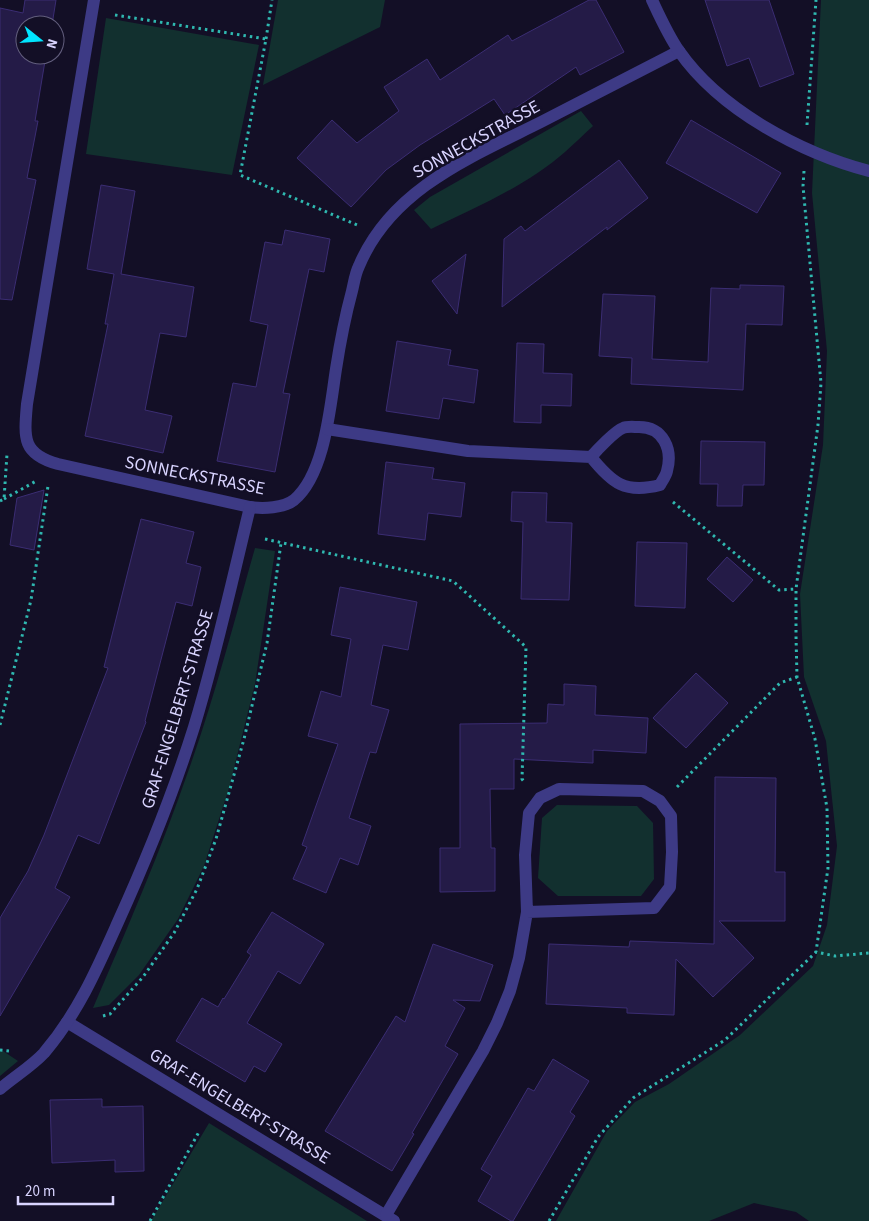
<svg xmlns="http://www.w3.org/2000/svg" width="869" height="1221" font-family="'Source Sans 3',sans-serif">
<rect width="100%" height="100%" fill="#130f26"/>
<g fill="#12302f">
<path d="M278,0h107l-5,27 -117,58z"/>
<path d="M821,0h48v1221h-60l-13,-9 -42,-9 -45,18h-153l51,-90 28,-29 34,-18 71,-49 73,-69 14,-41 10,-79 -11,-105 -22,-64 -4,-83 23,-149 4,-94 -15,-158z"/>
<path d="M106,18l153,27 -27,130 -146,-21z"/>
<path d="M581,111l12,15c-10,9 -19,18 -28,26 -39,34 -88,55 -134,77l-17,-19 16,-13z"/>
<path d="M255,548l20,3 -20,133 -26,104 -25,78 -26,53 -39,56 -30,30 -16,3c34,-79 68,-158 96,-239 26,-73 45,-147 66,-221z"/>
<path d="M557,805l80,1 16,17 1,56 -13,17h-83l-20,-18 4,-60z"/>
<path d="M0,1049l18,12 -18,15z"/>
<path d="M209,1123l158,98h-216z"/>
</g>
<g fill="#241b47" stroke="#3b2d73">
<path d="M25,0h31l-4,25h-27v30h21l-11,66h3l-11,57 9,2 -24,120 -12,-1v-291l23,5z"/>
<path d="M589,0h7l28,52 -44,23 -4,-8 -71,48 -11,-16 -74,46 -34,25 -35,37 -54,-49 35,-38 25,23 42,-32 -15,-24 43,-28 13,21 68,-45 4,6z"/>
<path d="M705,0h64l25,74 -34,13 -11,-29 -22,8z"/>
<path d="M691,120l90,53 -24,40 -91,-50z"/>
<path d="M619,160l29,38 -41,32v-3l-105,80 2,-68 17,-13 4,5z"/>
<path d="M101,185l34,6 -14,83 73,13 -8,50 -26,-4 -15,77 27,6 -9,37 -78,-17 23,-112h-3l9,-50 -27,-5z"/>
<path d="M285,230l45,9 -6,33 -15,-3 -26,124 7,1 -15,78 -58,-11 16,-78 23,4 12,-62 -18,-4 15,-79 17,3z"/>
<path d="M466,254l-9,60 -25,-33z"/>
<path d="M740,285l44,1 -2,39 -36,-1 -3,66 -112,-6 1,-26 -33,-2 4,-62 52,2 -3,63 56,3 3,-74 29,1z"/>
<path d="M397,341l54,9 -3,15 30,5 -4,33 -31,-5 -4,21 -53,-8z"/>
<path d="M517,343l27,1 -1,29 29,1 -1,32 -30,-1v18l-27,-1z"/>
<path d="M701,441l64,1 -1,43h-21l-1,21h-25l1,-22h-18z"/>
<path d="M386,462l48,6 -2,11 33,4 -4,34 -33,-4 -3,27 -47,-6z"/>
<path d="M44,490l-10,60 -24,-5 7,-47z"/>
<path d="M512,492l35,1 -1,29 26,1 -3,77 -48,-1 2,-77 -12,-1z"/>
<path d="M141,519l53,13 -8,31 15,4 -9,39 -16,-4 -31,119 1,1 -47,122 -21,-9 -23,53 15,9 -70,119v-98l28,-47 16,-36 64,-167 -4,-1z"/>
<path d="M637,542l50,1 -2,65 -50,-2z"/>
<path d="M727,557l26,23 -20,22 -26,-23z"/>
<path d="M340,587l77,15 -9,48 -25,-5 -12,60 18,5 -13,43 -6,-1 -21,66 22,8 -13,39 -18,-7 -14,35 -33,-14 14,-32 -5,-2 36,-101 -30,-8 13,-45 20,6 10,-58 -20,-4z"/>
<path d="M696,673l32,30 -42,45 -33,-30z"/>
<path d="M564,684l32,2 -1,29 53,3 -2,35 -53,-3v13l-79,-4v30h-24l1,59h4v43l-55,1v-44h20v-124l87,-1 1,-19 16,1z"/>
<path d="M715,777l61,1 -1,94h10v49h-66l35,37 -41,39 -37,-38 -2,56 -47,-2v-5l-81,-4 3,-60 80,3 1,-6 84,3z"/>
<path d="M272,912l52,32 -24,40 -22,-13 -31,52 35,21 -17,28 -11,-6 -9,16 -69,-41 26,-43 16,9 5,-9 1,1 27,-44 -4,-3z"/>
<path d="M433,944l60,21 -13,36 -27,-1 12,8 -20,38 13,8 -46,79 2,1 -22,37 -67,-40 71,-115 9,6z"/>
<path d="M553,1059l36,22 -19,31 5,4 -62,105h-2l-33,-20 14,-25 -11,-7 47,-81 6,3z"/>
<path d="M102,1099v8l41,-1 1,65 -29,1v-12l-63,3 -2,-63z"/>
</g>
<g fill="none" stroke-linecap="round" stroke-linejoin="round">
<g stroke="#2fb8b0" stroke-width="3" stroke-dasharray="2.5 4" stroke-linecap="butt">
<path d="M115,15l151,24 -26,136 117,50"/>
<path d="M266,39l6,-39"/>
<path d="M807,125l9,-125"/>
<path d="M804,171l-1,15 18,197 -3,42 -22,164v47l1,41 18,62 12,69 1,60 -12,84 19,4 34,-3"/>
<path d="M4,499l34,-19"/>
<path d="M0,501l4,-2 3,-45"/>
<path d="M673,502l106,88 17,-1"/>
<path d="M265,539l188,42 73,66 -4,132 3,4"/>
<path d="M0,725l31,-125 17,-114"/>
<path d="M677,787l103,-104 17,-6"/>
<path d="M103,1016l7,-2 33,-37 31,-44 23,-44 19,-50 28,-100 23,-96 14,-100"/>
<path d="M0,1050l9,1"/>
<path d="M150,1221l50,-91"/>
<path d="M549,1221l49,-84 35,-39 92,-58 91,-88"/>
</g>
<g stroke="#3d3a85" stroke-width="12">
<path d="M94,0l-67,404c-3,34 -5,50 31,60l192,43c13,2 34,1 44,-7 31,-26 36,-93 42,-131 4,-26 9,-52 16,-78 2,-8 3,-17 7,-25 32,-77 112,-109 182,-144 46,-24 92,-47 138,-71"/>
<path d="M652,0c8,17 16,35 27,51 41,59 122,102 190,120"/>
<path d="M327,429l141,22 123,6c21,26 34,37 69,28 2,-4 6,-9 7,-14 6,-22 -4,-44 -28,-44 -5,0 -12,-1 -16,1 -8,3 -26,22 -32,29"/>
<path d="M67,1022l327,199"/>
<path d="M0,1089c14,-12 32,-23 44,-36 34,-40 53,-84 74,-131 29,-64 55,-128 76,-195 22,-72 38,-146 56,-220"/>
<path d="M386,1215l97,-164 14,-28 13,-32 9,-33 8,-46 127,-4 16,-21 2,-35 -1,-36 -11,-15 -17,-10 -84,-2 -19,9 -11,15 -4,42 2,57"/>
</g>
</g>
<g text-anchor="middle" stroke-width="5" stroke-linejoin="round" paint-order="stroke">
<g font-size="18" fill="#d9d4ff" stroke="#130f26">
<text transform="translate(476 139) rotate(-29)" y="6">SONNECKSTRASSE</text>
<text transform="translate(195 475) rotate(11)" y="6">SONNECKSTRASSE</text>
<text transform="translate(177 709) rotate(-73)" y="6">GRAF-ENGELBERT-STRASSE</text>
<text transform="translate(240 1106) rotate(31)" y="6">GRAF-ENGELBERT-STRASSE</text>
</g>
</g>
<g transform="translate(40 40) rotate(107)"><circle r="24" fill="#130f26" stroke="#625e7d"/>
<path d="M0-4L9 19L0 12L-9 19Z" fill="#00e5ff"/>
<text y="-8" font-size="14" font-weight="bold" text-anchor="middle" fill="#d9d4ff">N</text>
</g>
<path d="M18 1196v8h95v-8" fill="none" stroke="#d9d4ff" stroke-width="2.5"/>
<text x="25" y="1196" font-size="15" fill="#d9d4ff" stroke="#130f26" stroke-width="4" paint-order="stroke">20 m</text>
</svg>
